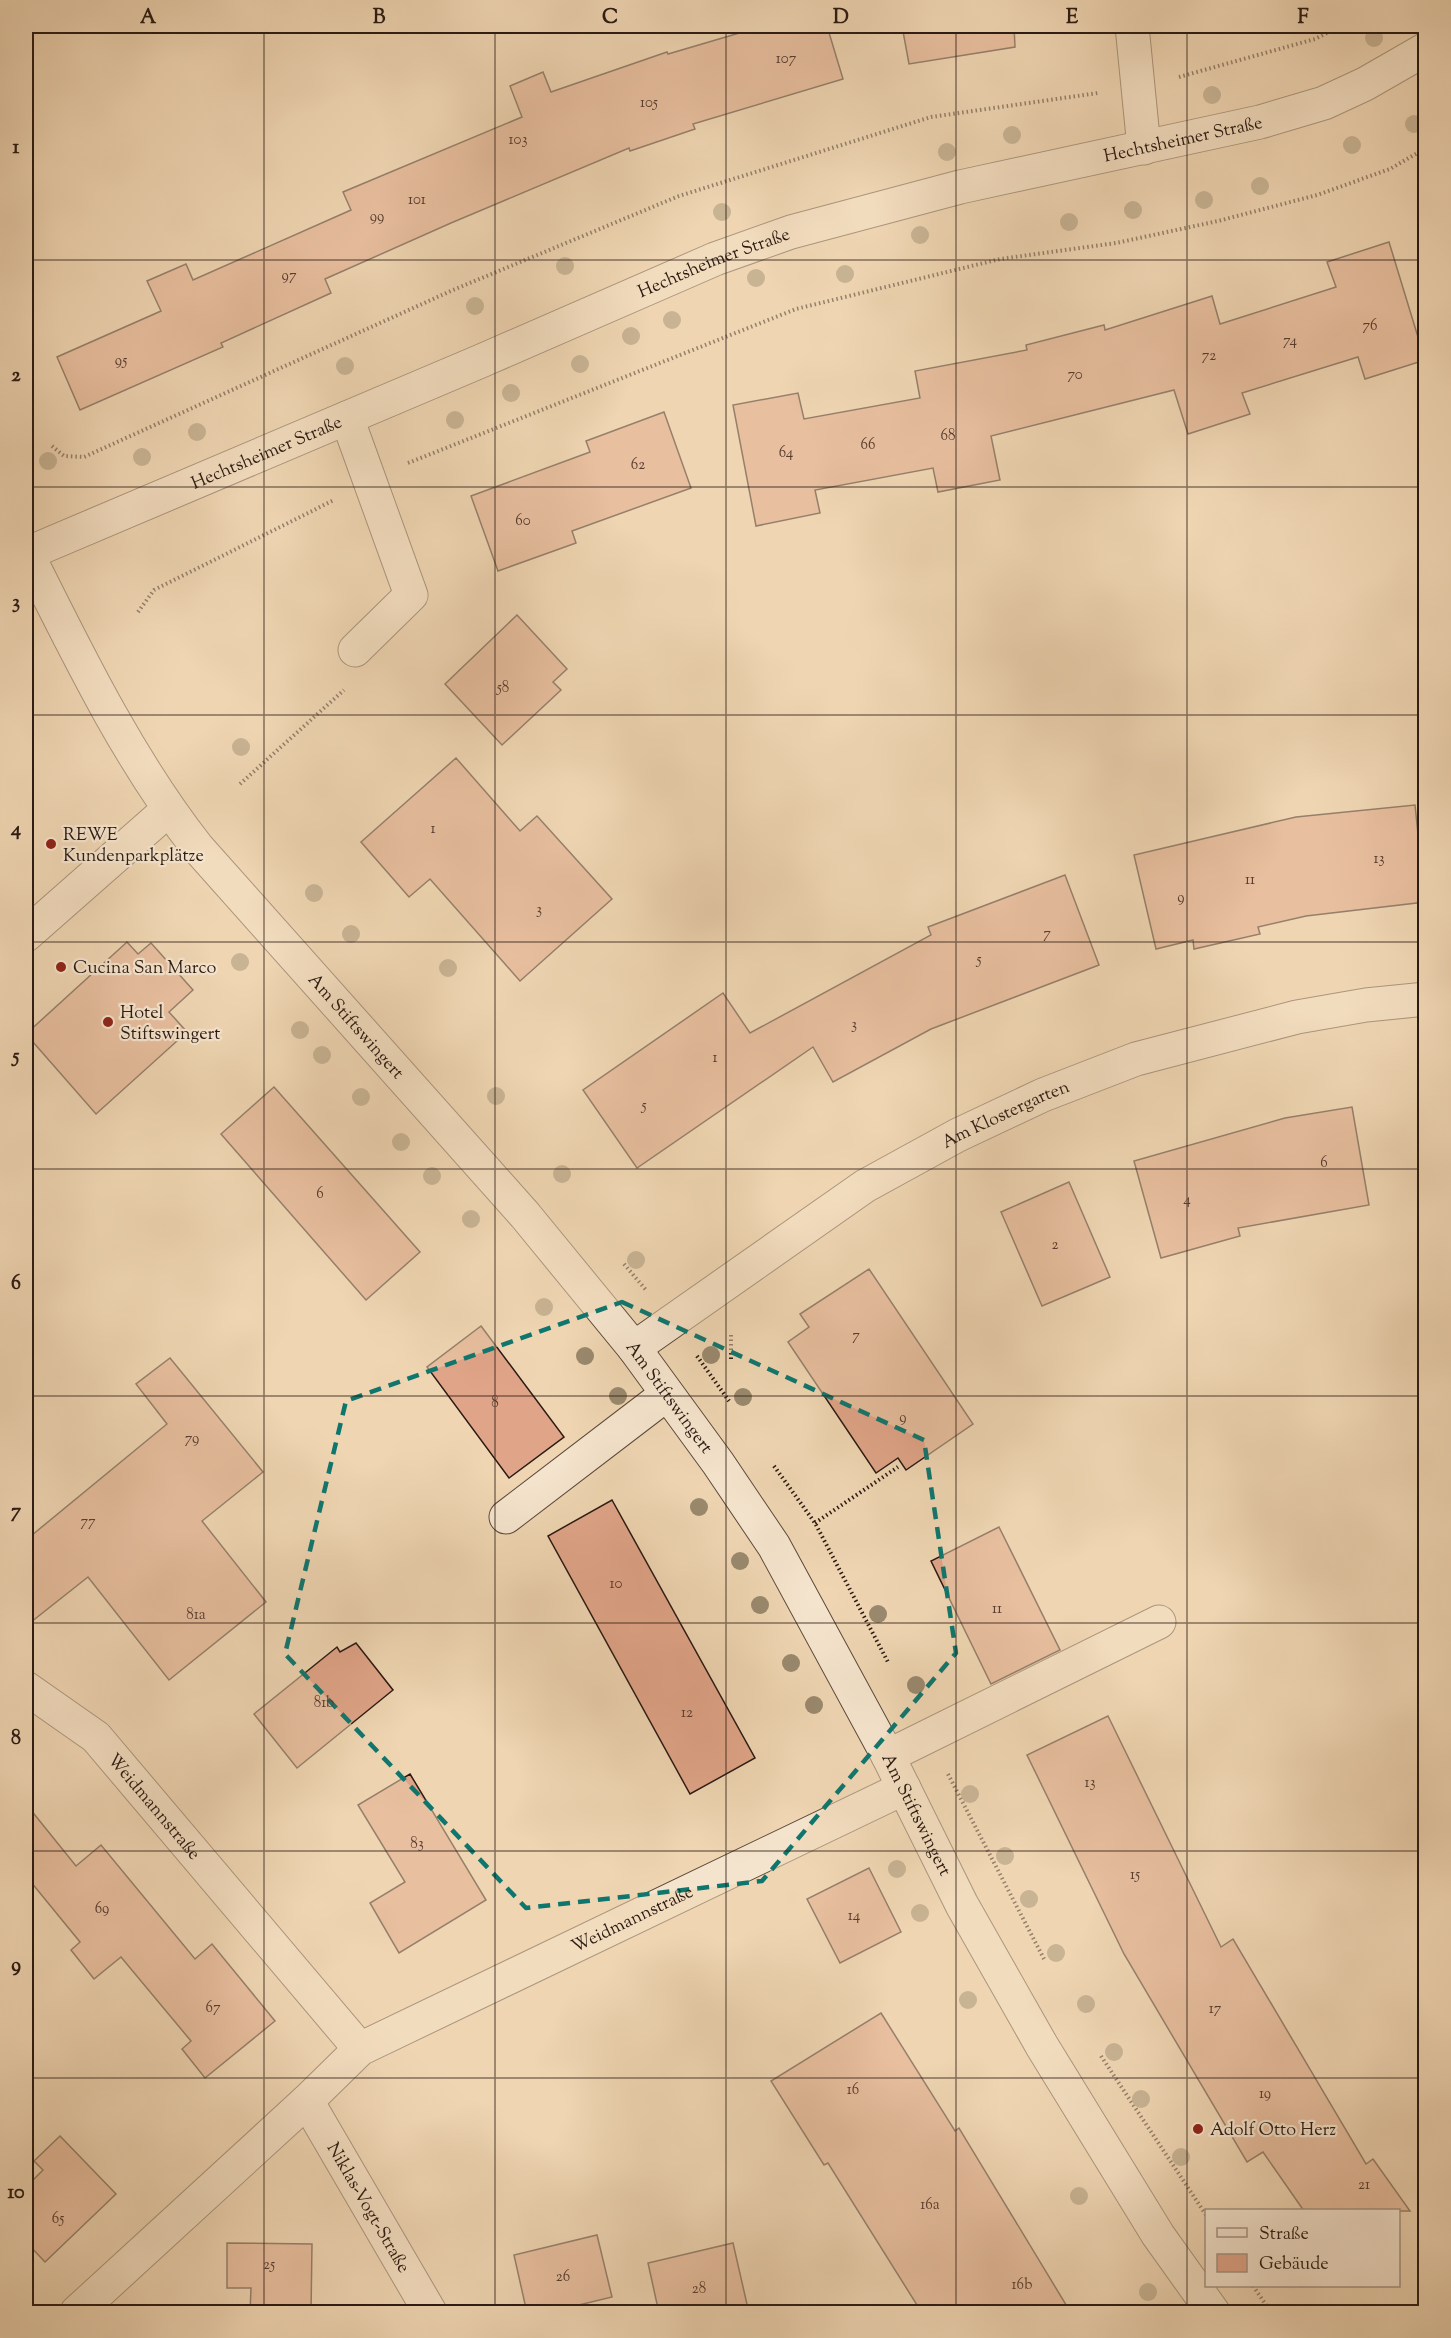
<svg xmlns="http://www.w3.org/2000/svg" width="1451" height="2338" font-family="'Sorts Mill Goudy',serif">
<rect width="100%" height="100%" fill="#efd5b2"/>
<filter id="stains"><feTurbulence type="fractalNoise" baseFrequency=".00333" numOctaves="4"/><feColorMatrix values="0 0 0 0 .2 0 0 0 0 .09 0 0 0 0 .02 0 0 0 .5 -.17"/></filter>
<radialGradient id="worn" r=".72"><stop offset=".6" stop-color="#630" stop-opacity="0"/><stop offset="1" stop-color="#630" stop-opacity=".3"/></radialGradient>
<g fill="#e0a488" stroke="#2a1a13" stroke-width="1.5">
<path d="M763,26h64l16,53 -150,45 2,5 -65,22 -1,-3 -178,75 -126,56 6,14 -110,50 2,4 -143,63 -23,-53 104,-46 -14,-30 39,-17 7,16 158,-70 -8,-18 179,-75 -12,-31 33,-14 8,20 116,-40 1,2z"/>
<path d="M902,26h112l1,21 -106,17z"/>
<path d="M1389,242l36,118 -60,19 -7,-22 -116,36 8,21 -62,20 -14,-44 -183,46 9,44 -62,12 -5,-24 -118,22 5,23 -64,13 -23,-121 65,-12 6,26 116,-21 -5,-27 112,-21 -1,-5 78,-20 1,5 107,-34 8,28 116,-37 -9,-25z"/>
<path d="M664,412l27,76 -119,43 4,12 -78,28 -27,-75 119,-44 -4,-11z"/>
<path d="M517,615l50,54 -14,13 8,8 -59,55 -57,-61z"/>
<path d="M456,758l64,73 17,-15 75,83 -92,82 -90,-102 -21,18 -48,-55z"/>
<path d="M1415,805l10,97 -119,14 -48,11 2,7 -66,15 -1,-9 -37,9 -22,-94 162,-38z"/>
<path d="M1065,875l34,90 -168,64 -98,53 -20,-35 -176,121 -54,-78 140,-97 27,40 181,-98 -3,-8z"/>
<path d="M127,942l11,12 13,-11 42,47 -24,22 18,20 -91,82 -70,-80z"/>
<path d="M274,1087l146,165 -54,48 -145,-166z"/>
<path d="M1352,1107l17,98 -131,23 2,8 -79,22 -27,-97 151,-43z"/>
<path d="M1069,1182l41,95 -68,29 -41,-94z"/>
<path d="M869,1269l104,155 -67,46 -8,-12 -22,15 -88,-131 21,-15 -9,-13z"/>
<path d="M481,1326l83,111 -55,41 -82,-111z"/>
<path d="M170,1358l93,114 -61,49 64,81 -97,78 -81,-103 -62,49v-86l141,-116 -31,-40z"/>
<path d="M612,1500l143,258 -65,36 -142,-258z"/>
<path d="M999,1527l61,123 -69,34 -60,-123z"/>
<path d="M356,1643l37,47 -96,78 -43,-54 83,-67 3,5z"/>
<path d="M1108,1716l113,231 12,-8 133,225 7,-5 37,52h-106l-41,-59 -16,10 -123,-208 -97,-199z"/>
<path d="M410,1774l76,126 -87,53 -29,-50 35,-21 -47,-77z"/>
<path d="M26,1804l50,62 25,-21 94,114 17,-15 63,77 -70,57 -23,-29 9,-8 -70,-84 -27,22 -23,-29 9,-8 -54,-66z"/>
<path d="M869,1868l32,64 -61,31 -33,-64z"/>
<path d="M881,2013l74,118 4,-3 112,185h-149l-94,-150 -4,2 -53,-84z"/>
<path d="M60,2136l56,58 -71,68 -19,-20v-55l17,-17 -9,-9z"/>
<path d="M597,2235l15,62 -66,16h-19l-13,-58z"/>
<path d="M227,2243l85,1 -1,69h-61l1,-25h-24z"/>
<path d="M733,2243l16,70h-90l-11,-50z"/>
</g>
<g fill="none" stroke-linecap="round" stroke-linejoin="round">
<defs>
<g id="minor">
<path d="M1132,26l12,122"/>
<path d="M347,418l64,177 -56,55"/>
<path id="s1" d="M26,551c51,102 102,208 172,297l327,367 109,133 84,115 56,83 114,210 74,149 80,141 116,189 55,77"/>
<path id="s2" d="M26,554l455,-193 234,-102 76,-27 169,-45 300,-65 64,-19 41,-19 61,-35"/>
<path d="M26,935l142,-125"/>
<path id="s3" d="M634,1348l231,-162 93,-51 85,-40 93,-36 161,-42 69,-12 60,-6"/>
<path d="M506,1517l161,-123"/>
<path id="s4" d="M26,1688l70,49 264,312"/>
<path d="M888,1756l271,-134"/>
<path id="s5" d="M307,2101l123,211"/>
<path id="s6" d="M77,2312l230,-211 53,-52 544,-261"/>
</g>
</defs>
<use href="#minor" stroke="#5b493b" stroke-width="35"/>
<g stroke="#2a1a13" stroke-width="4" stroke-dasharray="1.5 3" stroke-linecap="butt">
<path d="M1179,77l136,-38 26,-13"/>
<path d="M52,446l12,10 20,1 369,-167 226,-94 252,-79 167,-24"/>
<path d="M408,463l388,-154 204,-50 116,-16 102,-22 99,-26 73,-26 36,-21"/>
<path d="M138,612l16,-22 180,-90"/>
<path d="M240,784l104,-94"/>
<path d="M624,1264l22,26"/>
<path d="M697,1356l32,45"/>
<path d="M731,1359v-26"/>
<path d="M774,1466l41,57 74,141"/>
<path d="M815,1523l83,-56"/>
<path d="M948,1774l96,185"/>
<path d="M1101,2056l105,159"/>
<path d="M1253,2286l18,26"/>
</g>
<use href="#minor" stroke="#f5e4cd" stroke-width="33"/>
</g>
<g fill="#9a896e">
<circle cx="1374" cy="38" r="9"/>
<circle cx="1212" cy="95" r="9"/>
<circle cx="1414" cy="124" r="9"/>
<circle cx="1012" cy="135" r="9"/>
<circle cx="1352" cy="145" r="9"/>
<circle cx="947" cy="152" r="9"/>
<circle cx="1260" cy="186" r="9"/>
<circle cx="1204" cy="200" r="9"/>
<circle cx="1133" cy="210" r="9"/>
<circle cx="722" cy="212" r="9"/>
<circle cx="1069" cy="222" r="9"/>
<circle cx="920" cy="235" r="9"/>
<circle cx="565" cy="266" r="9"/>
<circle cx="845" cy="274" r="9"/>
<circle cx="756" cy="278" r="9"/>
<circle cx="475" cy="306" r="9"/>
<circle cx="672" cy="320" r="9"/>
<circle cx="631" cy="336" r="9"/>
<circle cx="580" cy="364" r="9"/>
<circle cx="345" cy="366" r="9"/>
<circle cx="511" cy="393" r="9"/>
<circle cx="455" cy="420" r="9"/>
<circle cx="197" cy="432" r="9"/>
<circle cx="142" cy="457" r="9"/>
<circle cx="48" cy="461" r="9"/>
<circle cx="241" cy="747" r="9"/>
<circle cx="314" cy="893" r="9"/>
<circle cx="351" cy="934" r="9"/>
<circle cx="240" cy="962" r="9"/>
<circle cx="448" cy="968" r="9"/>
<circle cx="300" cy="1030" r="9"/>
<circle cx="322" cy="1055" r="9"/>
<circle cx="496" cy="1096" r="9"/>
<circle cx="361" cy="1097" r="9"/>
<circle cx="401" cy="1142" r="9"/>
<circle cx="562" cy="1174" r="9"/>
<circle cx="432" cy="1176" r="9"/>
<circle cx="471" cy="1219" r="9"/>
<circle cx="636" cy="1260" r="9"/>
<circle cx="544" cy="1307" r="9"/>
<circle cx="711" cy="1355" r="9"/>
<circle cx="585" cy="1356" r="9"/>
<circle cx="618" cy="1396" r="9"/>
<circle cx="743" cy="1397" r="9"/>
<circle cx="699" cy="1507" r="9"/>
<circle cx="740" cy="1561" r="9"/>
<circle cx="760" cy="1605" r="9"/>
<circle cx="878" cy="1614" r="9"/>
<circle cx="791" cy="1663" r="9"/>
<circle cx="916" cy="1685" r="9"/>
<circle cx="814" cy="1705" r="9"/>
<circle cx="970" cy="1794" r="9"/>
<circle cx="1005" cy="1856" r="9"/>
<circle cx="897" cy="1869" r="9"/>
<circle cx="1029" cy="1899" r="9"/>
<circle cx="920" cy="1913" r="9"/>
<circle cx="1056" cy="1953" r="9"/>
<circle cx="968" cy="2000" r="9"/>
<circle cx="1086" cy="2004" r="9"/>
<circle cx="1114" cy="2052" r="9"/>
<circle cx="1141" cy="2099" r="9"/>
<circle cx="1181" cy="2157" r="9"/>
<circle cx="1079" cy="2196" r="9"/>
<circle cx="1148" cy="2292" r="9"/>
</g>
<path d="M0 0H1451V2338H0ZM622,1302l302,138 32,213 -194,228 -236,27 -241,-254 61,-253z" fill="#efd5b2" fill-opacity=".55" fill-rule="evenodd"/>
<path fill="none" stroke="#0f766e" stroke-width="4.5" stroke-dasharray="12 8" stroke-linejoin="round" d="M622,1302l302,138 32,213 -194,228 -236,27 -241,-254 61,-253z"/>
<path fill="none" stroke="#2a1a13" stroke-width="1.5" stroke-opacity="0.55" d="M264,26v2286M495,26v2286M726,26v2286M956,26v2286M1187,26v2286M26,260h1400M26,487h1400M26,715h1400M26,942h1400M26,1169h1400M26,1396h1400M26,1623h1400M26,1851h1400M26,2078h1400"/>
<g fill="#8f2418" stroke="#f5e4cd" stroke-width="2">
<circle cx="51" cy="844" r="6"/>
<circle cx="61" cy="967" r="6"/>
<circle cx="108" cy="1022" r="6"/>
<circle cx="1198" cy="2129" r="6"/>
</g>
<g text-anchor="middle" stroke-width="4.5" stroke-linejoin="round" paint-order="stroke">
<g font-size="15" fill="#583c30">
<text x="786" y="63">107</text>
<text x="649" y="107">105</text>
<text x="518" y="144">103</text>
<text x="417" y="204">101</text>
<text x="377" y="221">99</text>
<text x="289" y="280">97</text>
<text x="1370" y="330">76</text>
<text x="1290" y="345">74</text>
<text x="1209" y="360">72</text>
<text x="121" y="365">95</text>
<text x="1075" y="379">70</text>
<text x="948" y="440">68</text>
<text x="868" y="449">66</text>
<text x="786" y="457">64</text>
<text x="638" y="469">62</text>
<text x="523" y="525">60</text>
<text x="503" y="692">58</text>
<text x="433" y="833">1</text>
<text x="1379" y="863">13</text>
<text x="1250" y="884">11</text>
<text x="1181" y="902">9</text>
<text x="539" y="914">3</text>
<text x="1047" y="938">7</text>
<text x="979" y="964">5</text>
<text x="854" y="1029">3</text>
<text x="715" y="1062">1</text>
<text x="644" y="1110">5</text>
<text x="1324" y="1167">6</text>
<text x="320" y="1198">6</text>
<text x="1187" y="1204">4</text>
<text x="1055" y="1249">2</text>
<text x="856" y="1340">7</text>
<text x="495" y="1407">8</text>
<text x="903" y="1422">9</text>
<text x="192" y="1443">79</text>
<text x="88" y="1526">77</text>
<text x="616" y="1588">10</text>
<text x="997" y="1613">11</text>
<text x="196" y="1619">81a</text>
<text x="324" y="1707">81b</text>
<text x="687" y="1717">12</text>
<text x="1090" y="1787">13</text>
<text x="417" y="1848">83</text>
<text x="1135" y="1879">15</text>
<text x="102" y="1913">69</text>
<text x="854" y="1920">14</text>
<text x="213" y="2012">67</text>
<text x="1215" y="2013">17</text>
<text x="853" y="2094">16</text>
<text x="1265" y="2098">19</text>
<text x="1364" y="2189">21</text>
<text x="930" y="2209">16a</text>
<text x="58" y="2223">65</text>
<text x="269" y="2269">25</text>
<text x="563" y="2281">26</text>
<text x="1022" y="2289">16b</text>
<text x="699" y="2293">28</text>
</g>
<g font-size="18" fill="#2a1a13" stroke="#f5e4cd">
<text dy="6" stroke="none"><textPath href="#s2" startOffset="1233">Hechtsheimer Straße</textPath></text>
<text dy="6" stroke="none"><textPath href="#s2" startOffset="747">Hechtsheimer Straße</textPath></text>
<text dy="6" stroke="none"><textPath href="#s2" startOffset="261">Hechtsheimer Straße</textPath></text>
<text dy="6" stroke="none"><textPath href="#s1" startOffset="582">Am Stiftswingert</textPath></text>
<text dy="6" stroke="none"><textPath href="#s3" startOffset="440">Am Klostergarten</textPath></text>
<text dy="6" stroke="none"><textPath href="#s1" startOffset="1068">Am Stiftswingert</textPath></text>
<text dy="6" stroke="none"><textPath href="#s4" startOffset="176">Weidmannstraße</textPath></text>
<text dy="6" stroke="none"><textPath href="#s1" startOffset="1554">Am Stiftswingert</textPath></text>
<text dy="6" stroke="none"><textPath href="#s6" startOffset="688">Weidmannstraße</textPath></text>
<text dy="6" stroke="none"><textPath href="#s5" startOffset="123">Niklas-Vogt-Straße</textPath></text>
</g>
<g font-size="18" fill="#2a1a13" stroke="#f5e4cd" text-anchor="start">
<text x="63" y="840">REWE<tspan x="63" dy="21">Kundenparkplätze</tspan></text>
<text x="73" y="973">Cucina San Marco</text>
<text x="120" y="1018">Hotel<tspan x="120" dy="21">Stiftswingert</tspan></text>
<text x="1210" y="2135">Adolf Otto Herz</text>
</g>
</g>
<rect width="1451" height="2338" fill="none" stroke="#efd5b2" stroke-width="66"/>
<rect x="1205" y="2209" width="195" height="78" fill="#f5e4cd" stroke="#a49383" stroke-width="1.5"/>
<rect x="1217" y="2228" width="30" height="9" fill="#f5e4cd" stroke="#a49383" stroke-width="1.5"/>
<text x="1259" y="2239" font-size="18" fill="#2a1a13">Straße</text>
<rect x="1217" y="2254" width="30" height="18" fill="#e0a488" stroke="#a49383" stroke-width="1.5"/>
<text x="1259" y="2269" font-size="18" fill="#2a1a13">Gebäude</text>
<rect x="33" y="33" width="1385" height="2272" fill="none" stroke="#2a1a13" stroke-width="2"/>
<g font-size="20" text-anchor="middle" font-weight="bold" fill="#2a1a13">
<text x="148" y="23">A</text>
<text x="379" y="23">B</text>
<text x="610" y="23">C</text>
<text x="841" y="23">D</text>
<text x="1072" y="23">E</text>
<text x="1303" y="23">F</text>
<text x="16" y="153">1</text>
<text x="16" y="381">2</text>
<text x="16" y="608">3</text>
<text x="16" y="835">4</text>
<text x="16" y="1062">5</text>
<text x="16" y="1289">6</text>
<text x="16" y="1517">7</text>
<text x="16" y="1744">8</text>
<text x="16" y="1971">9</text>
<text x="16" y="2198">10</text>
</g>
<rect width="100%" height="100%" filter="url(#stains)"/>
<rect width="100%" height="100%" fill="url(#worn)"/>
</svg>
